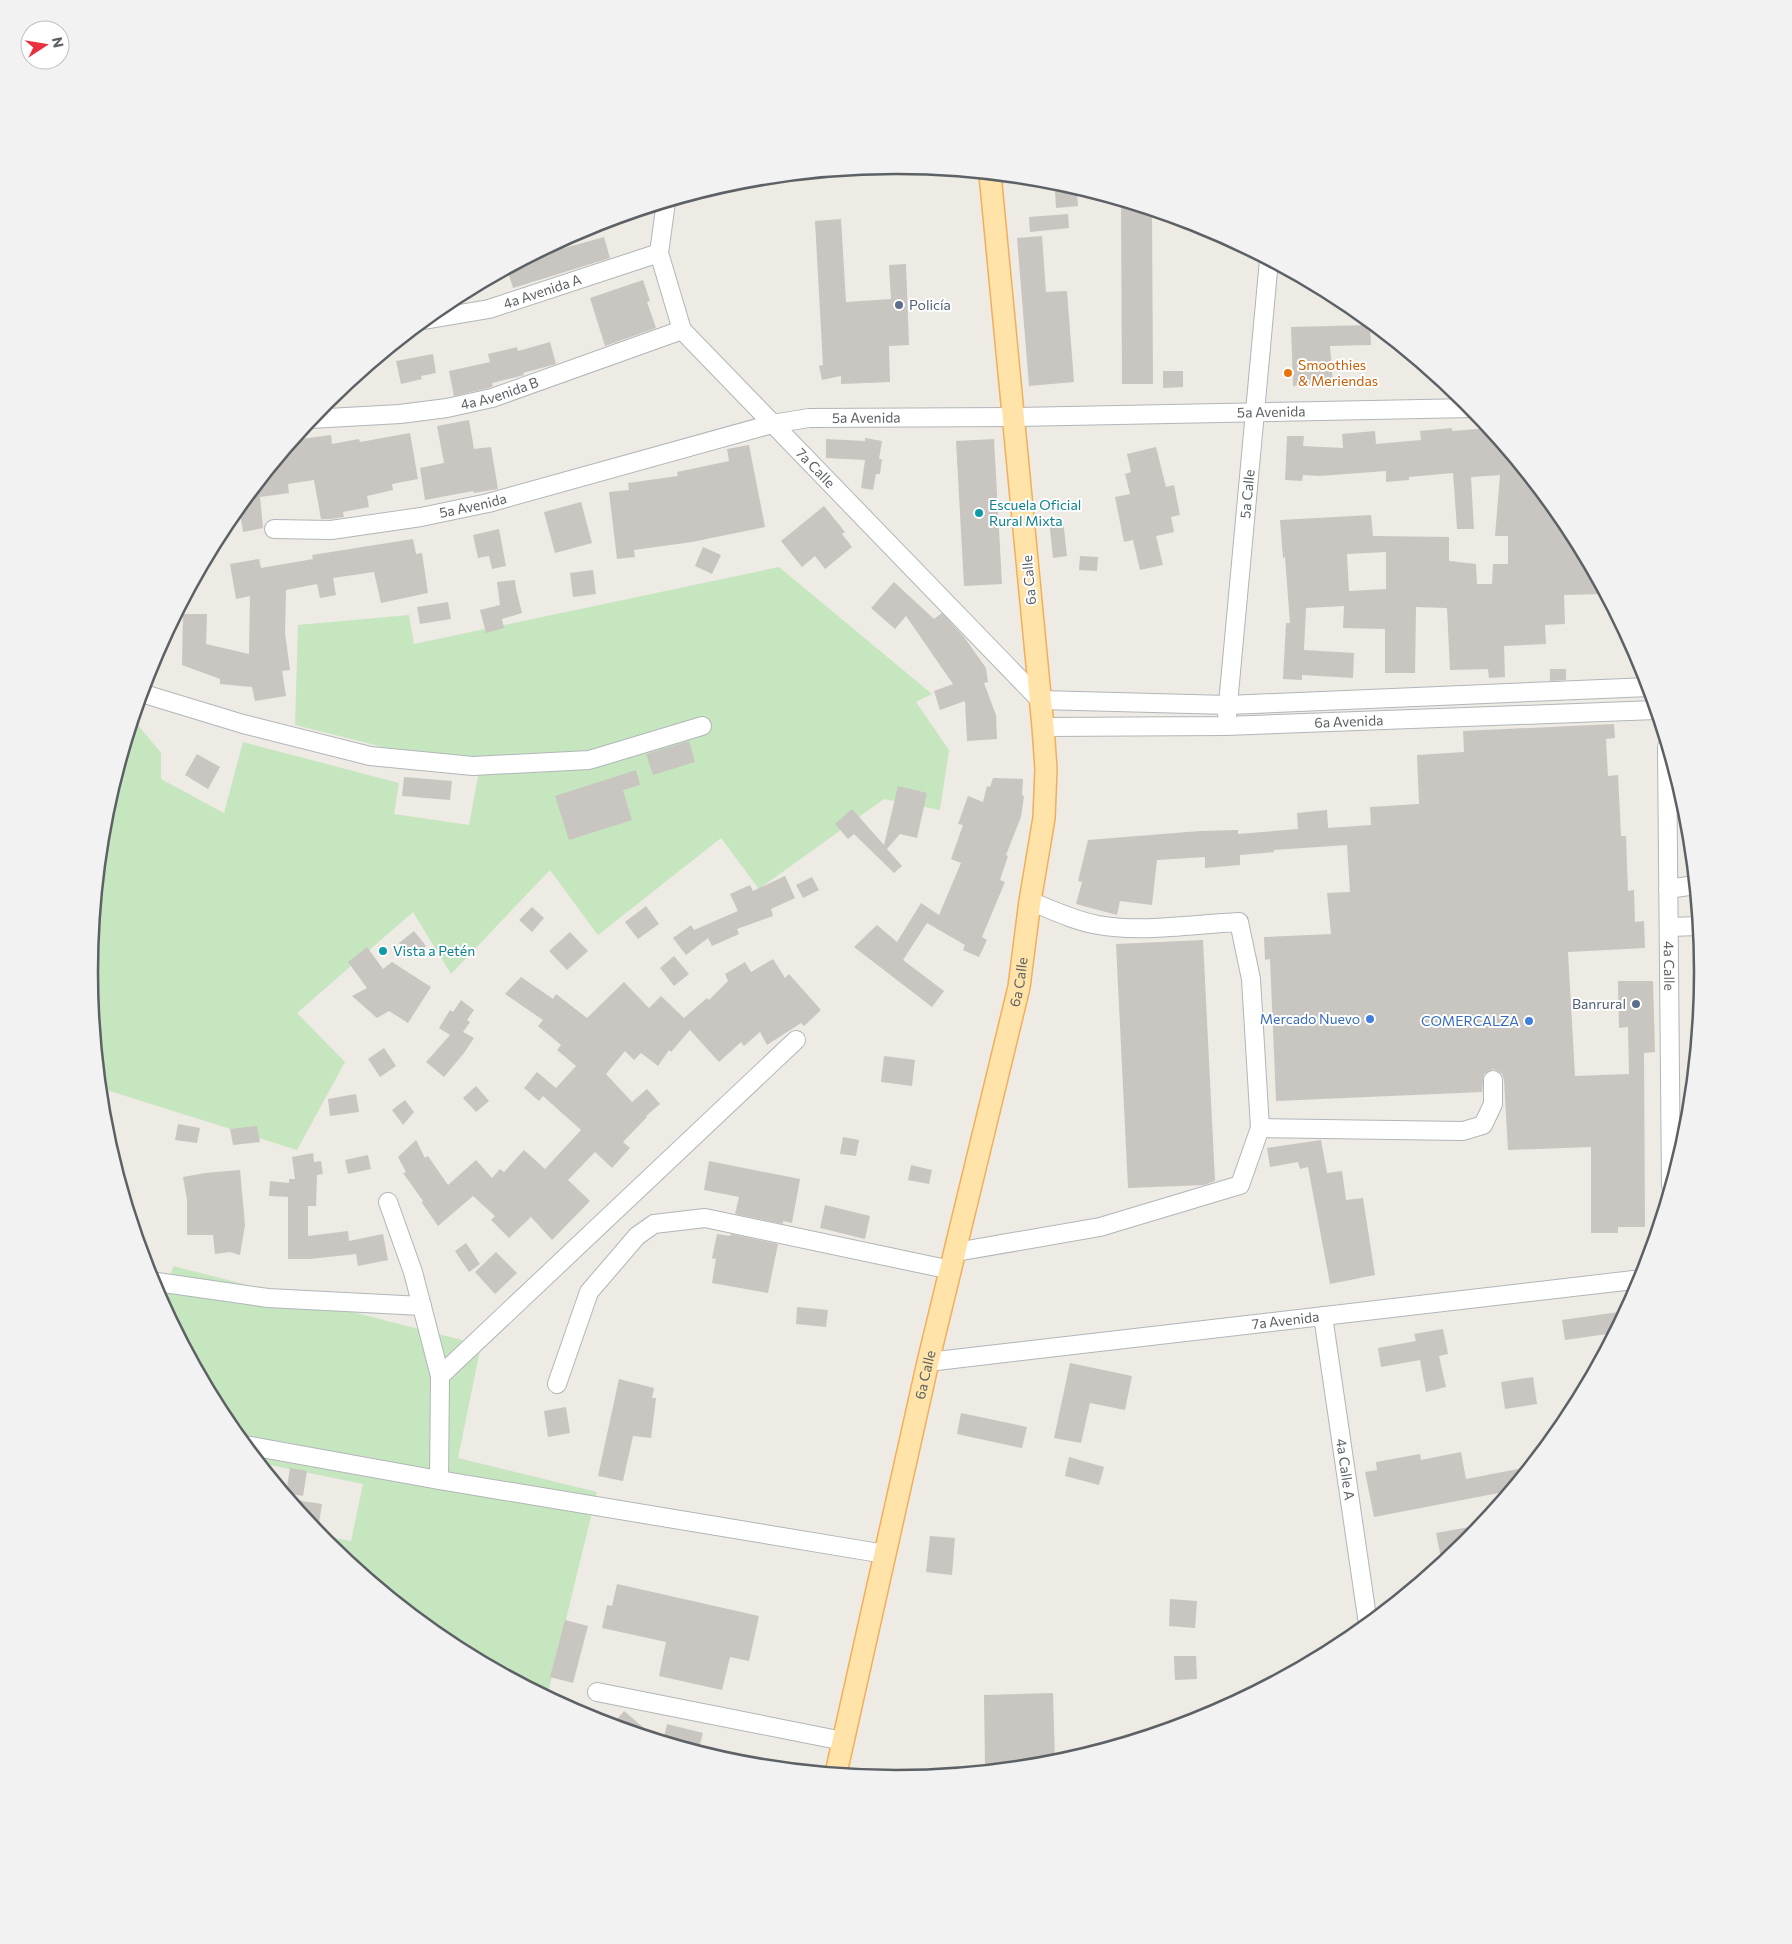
<svg xmlns="http://www.w3.org/2000/svg" width="1792" height="1944" font-family="Commissioner,sans-serif">
<rect width="100%" height="100%" fill="#eeeae4"/>
<g fill="#c6e6c0">
<path d="M779,567l153,127 -16,8 33,48 -9,60 -56,-11 -125,90 -38,-51 -123,97 -48,-65 -99,104 -38,-62 -116,101 48,49 -48,88 -197,-62 -11,-116 15,-158 29,-95 28,34v26l63,34 19,-71 156,41 -5,31 75,11 10,-54 -184,-46 3,-100 111,-10 5,29z"/>
<path d="M173,1266l308,79 -23,113 139,34 -50,205 -100,-54 -122,-100 -6,-8 32,6 12,-57 -103,-21 -35,-43 -61,-113z"/>
</g>
<g fill="#c9c5c0" fill-rule="evenodd">
<path d="M1077,190l1,16 -22,2 -1,-17z"/>
<path d="M1121,201l31,9 1,174h-31z"/>
<path d="M1068,214l1,14 -39,4 -1,-15z"/>
<path d="M841,219l5,83 45,-3 -2,-34 17,-1 3,81 -20,1 1,36 -49,2v-8l-19,4 -3,-14 4,-1 -8,-144z"/>
<path d="M1042,236l4,56 21,-1 7,91 -45,4 -12,-148z"/>
<path d="M604,237l6,21 -97,30 -6,-19 18,-10z"/>
<path d="M643,280l7,21 -3,1 9,26 -51,18 -15,-48z"/>
<path d="M1370,325l1,20 -41,1 3,37 -40,3 -2,-59z"/>
<path d="M550,342l6,22 -33,9 1,2 -32,8 1,3 -4,2 -35,8 -5,-25 41,-9 -2,-8 29,-7 1,4z"/>
<path d="M433,354l3,19 -15,3 1,3 -21,5 -5,-23z"/>
<path d="M1163,371h20v16l-20,1z"/>
<path d="M469,420l5,29 17,-2 7,42 -24,4 -1,-2 -48,9 -5,-32 24,-5 -7,-37z"/>
<path d="M1452,428v3l37,-3 78,96 38,70 -41,1 1,29 -20,1 1,19 -42,2 1,31 -16,1 -1,-9 -38,1 -3,-62 -31,-1 -1,66h-30v-44l-42,-1 1,-22 -38,2 -2,42 50,3 -1,25 -51,-3v5l-19,-1 3,-56h4l-5,-66 -2,1 -3,-38 91,-5 2,21 76,1v24l27,3 1,20h15l1,-20h15v-28h-13l5,-61 -29,2 3,52h-17l-4,-56 -44,4v3l-23,2v-11l-66,5 -17,-1 -1,6 -17,-1 2,-44h17l-1,10 40,2 -1,-14 33,-3 1,13 45,-4 -1,-9zM1386,552v37l-37,2 -2,-37z"/>
<path d="M410,433l8,46 -26,5 1,6 -26,6 2,11 -26,5 1,5 -14,2h-9l-7,-39 -26,4 1,9 -29,4 3,31 -20,4 -4,-26 54,-66 38,-5 1,9 27,-5 1,3z"/>
<path d="M865,438l17,3 -3,18h3l-2,15h-4l-3,16 -12,-2 4,-28 -39,-2v-19l39,2z"/>
<path d="M994,439l8,145 -38,2 -8,-145z"/>
<path d="M749,445l16,82 -73,15 -58,8 1,7 -18,2 -8,-67 20,-2 -1,-7 50,-7 -1,-4 52,-11 -2,-12z"/>
<path d="M1156,447l10,40 8,-2 6,30 -9,2 3,15 -18,4 7,29 -23,5 -7,-30 -9,2 -9,-45 15,-3 -5,-20 6,-2 -4,-18z"/>
<path d="M581,502l11,41 -37,10 -11,-41z"/>
<path d="M824,506l21,26 -3,2 10,13 -27,22 -10,-13 -13,11 -21,-26z"/>
<path d="M1063,519l4,37 -14,2 -4,-38z"/>
<path d="M499,529l7,37 -14,3 -3,-13 -11,2 -5,-23z"/>
<path d="M413,539l3,15 6,-1 6,40 -47,10 -7,-31 -41,6 3,17 -16,3 -3,-14 -31,6 -1,43 5,37 -8,1 4,25 -31,5 -3,-14 -32,-3v-5l-38,-14 1,-51h24l-1,30 43,10 1,-58 -14,3 -6,-35 29,-5 2,9 52,-9 -1,-4z"/>
<path d="M703,547l18,8 -9,19 -17,-8z"/>
<path d="M1080,556l18,1 -1,14 -18,-1z"/>
<path d="M593,570l3,24 -23,3 -3,-24z"/>
<path d="M515,580l1,9 6,24 -20,6 2,9 -18,5 -6,-23 20,-5 -3,-23z"/>
<path d="M894,582l40,37 8,-6 22,24 22,31 2,14 -4,1 12,32 1,24 -30,2 -2,-40 -25,9 -6,-19 19,-7 -47,-68 -11,13 -24,-21z"/>
<path d="M448,602l3,17 -31,5 -3,-17z"/>
<path d="M1550,669h16v11l-16,1z"/>
<path d="M1614,724l1,14 -9,1 2,37 10,-1 3,61h5l2,55 6,-1 1,32 9,-1 1,27 -77,4 7,124 54,-2 -1,-47 -9,1 -1,-47h35l2,71 -11,1 1,174h-27v6h-27v-86l-83,3 -4,-70 -2,-6 -4,-3 -5,-2 -9,5 -2,18 -206,9 -6,-142 -5,1 -1,-23 67,-3 -4,-41 23,-1 -3,-47 -73,5v2l-34,3v10l-35,3v-11l-48,3 -5,45 -32,-4 -3,14 -41,-11 6,-22 -4,-1 10,-41 112,-9 38,-1v4l60,-5 -1,-16 30,-3 1,18 43,-3 -1,-18 49,-3 -2,-49 47,-3 -1,-21z"/>
<path d="M689,741l6,21 -42,13 -7,-21z"/>
<path d="M197,754l23,13 -12,22 -23,-14z"/>
<path d="M636,770l4,15 -17,5 9,30 -63,20 -14,-44z"/>
<path d="M404,777l48,4 -2,19 -48,-4z"/>
<path d="M993,778l30,1 -1,16 2,1 -3,21 -15,38 2,1 -8,24 5,2 -23,55 5,3 -8,17 -16,-7 2,-5 -38,-22 -24,37 41,31 -12,16 -78,-60 23,-22 20,17 24,-39 18,12 22,-52 -10,-4 12,-34 -5,-1 10,-28 15,6 4,-16 3,1z"/>
<path d="M898,786l29,7 -10,45 -17,-4 -13,15 15,17 -8,7 -40,-39 -6,5 -13,-15 17,-15 32,36z"/>
<path d="M785,876l10,22 -24,11 2,7 -36,13 2,5 -27,12 -4,-8 -22,17 -13,-17 18,-13 3,5 44,-19 -8,-17 20,-9 3,6z"/>
<path d="M812,877l7,13 -16,8 -7,-13z"/>
<path d="M646,906l13,18 -21,15 -13,-17z"/>
<path d="M532,907l12,11 -12,14 -13,-12z"/>
<path d="M414,931l12,15 -15,12 -12,-15z"/>
<path d="M570,932l18,19 -21,19 -18,-19z"/>
<path d="M1203,940l12,241 -11,4 -76,3 -12,-244z"/>
<path d="M367,947l16,22 9,-7 39,25 -23,36 -19,-12 -12,7 -25,-22 15,-8 -19,-26z"/>
<path d="M674,956l15,18 -15,12 -14,-18z"/>
<path d="M773,959l12,19 4,-4 32,36 -17,16 -3,-3 -34,22 -7,-13 -16,14 -3,-4 -22,20 -29,-32 -19,22 -2,-2 -11,16 -17,-13 -7,7 -9,-9 -19,23 26,28 15,-13 13,15 -14,12 1,1 -24,25 7,6 -18,20 -17,-16 -27,28 22,21 -38,39 -21,-23 -22,21 -18,-18 4,-4 -22,-20 -35,30 -16,-23 1,-2 -20,-28 3,-1 -8,-15 18,-17 9,18 3,-2 20,29 28,-25 16,18 8,-9 4,3 20,-22 21,19 36,-39 -38,-34 -4,5 -15,-13 13,-16 19,16 20,-22 -19,-16 4,-5 -23,-19 5,-6 -38,-26 16,-17 32,22 3,-5 31,24 37,-36 25,26 12,-12 23,22 23,-20 2,2 19,-19 -3,-7 20,-12 6,10z"/>
<path d="M461,1000l13,10 -7,10 3,2 -7,10 11,6 -10,15 -20,24 -18,-15 24,-27 -11,-7 11,-18 3,2z"/>
<path d="M384,1048l12,18 -16,11 -12,-18z"/>
<path d="M884,1056l31,4 -3,26 -31,-4z"/>
<path d="M476,1086l13,15 -13,11 -13,-14z"/>
<path d="M356,1094l3,18 -29,4 -2,-17z"/>
<path d="M405,1100l9,12 -11,13 -11,-15z"/>
<path d="M178,1124l22,4 -3,15 -22,-3z"/>
<path d="M257,1126l3,16 -27,3 -3,-16z"/>
<path d="M843,1137l16,3 -3,16 -16,-2z"/>
<path d="M1321,1140l6,33 15,-2 4,29 17,-2 12,77 -45,9 -22,-117 -8,2 -2,-7 -28,5 -3,-19z"/>
<path d="M313,1153l1,9 7,-1 2,13 -6,1 -1,31h-8v30l40,-5 1,10 34,-7 5,26 -30,6 -2,-12 -46,5h-22v-62l-19,-1 1,-15 19,2v-4h6l-3,-22z"/>
<path d="M368,1155l3,14 -23,5 -3,-14z"/>
<path d="M709,1161l91,18 -8,44 -9,-2v3l-48,-10 4,-17 -35,-7z"/>
<path d="M911,1165l21,5 -3,14 -21,-4z"/>
<path d="M240,1170l5,55 -5,30 -10,-3 -15,2 -2,-19h-26v-35l-4,-23 22,-4z"/>
<path d="M825,1205l45,11 -5,23 -45,-11z"/>
<path d="M717,1234l13,2 1,-2 47,10 -10,49 -56,-10 4,-24 -4,-1z"/>
<path d="M466,1243l14,21 -11,8 -14,-21z"/>
<path d="M496,1252l21,21 -22,21 -20,-22z"/>
<path d="M797,1307l31,3 -2,17 -30,-3z"/>
<path d="M1626,1311l-12,22 -49,7 -3,-20z"/>
<path d="M1443,1329l5,25 -9,2 7,31 -20,5 -6,-32 -39,7 -3,-19 38,-7 -2,-7z"/>
<path d="M1070,1363l62,13 -7,34 -35,-7 -9,40 -27,-5z"/>
<path d="M1533,1377l4,27 -32,5 -4,-27z"/>
<path d="M619,1379l35,9 -2,10h4l-5,40 -18,-2 -10,45 -25,-5z"/>
<path d="M566,1407l4,26 -22,4 -4,-26z"/>
<path d="M961,1413l66,14 -5,21 -65,-14z"/>
<path d="M1461,1452l5,27 63,-12 -20,24 -135,26 -9,-45 12,-2 -1,-8 44,-8 1,6z"/>
<path d="M1069,1457l35,10 -5,18 -34,-9z"/>
<path d="M290,1468l17,3 -4,25 -17,-3z"/>
<path d="M289,1499l33,5 -3,19 -11,-1z"/>
<path d="M1481,1525l-14,18 -25,20 -6,-30z"/>
<path d="M930,1536l25,2 -3,37 -26,-3z"/>
<path d="M617,1584l142,32 -10,45 -19,-4 -8,33 -63,-14 7,-34 -64,-14 5,-23 5,1z"/>
<path d="M1170,1599l27,2 -2,27 -26,-2z"/>
<path d="M565,1620l23,6 -15,57 -23,-6z"/>
<path d="M1174,1656h22l1,23 -22,1z"/>
<path d="M1053,1693l2,70 -70,1 -1,-69z"/>
<path d="M624,1711l33,28 -45,-14z"/>
<path d="M667,1724l36,9 -5,18 -35,-10z"/>
</g>
<g fill="none" stroke-linecap="round" stroke-linejoin="round">
<defs>
<g id="minor">
<path id="s1" d="M666,202l-7,51 23,77 358,370 188,5 421,-18"/>
<path id="s2" d="M424,320l65,-11 170,-56"/>
<path id="s3" d="M310,419l90,-5 47,-6 45,-10 190,-68"/>
<path id="s4" d="M274,529l57,1 90,-13 67,-14 284,-79 37,-6 204,-1 459,-9"/>
<path d="M141,693l102,31 127,32 103,10 116,-6 113,-34"/>
<path id="s5" d="M1227,715l42,-455"/>
<path id="s6" d="M1043,727l183,-1 430,-16"/>
<path id="s7" d="M1667,747l4,439"/>
<path d="M1668,889l27,-4"/>
<path d="M1669,927l30,-1"/>
<path d="M1260,1128l203,3 20,-6 10,-21v-24"/>
<path d="M388,1202l25,70 27,104 -1,104"/>
<path d="M956,1252l144,-25 140,-42 20,-57 -9,-149 -12,-57c-44,2 -98,11 -141,3 -23,-4 -46,-15 -68,-24"/>
<path d="M150,1281l118,17 154,8"/>
<path id="s8" d="M1323,1316l45,308"/>
<path id="s9" d="M928,1362l714,-83"/>
<path d="M440,1376l356,-336"/>
<path d="M557,1384l32,-92 48,-56 17,-12 51,-6 246,52"/>
<path d="M245,1445l194,35 446,74"/>
<path d="M597,1692l246,49"/>
</g>
<g id="major">
<path id="s10" d="M836,1773l92,-411 91,-375 11,-86 14,-83 2,-49 -3,-42 -53,-553"/>
</g>
</defs>
<use href="#minor" stroke="#b1b6b9" stroke-width="20"/>
<use href="#major" stroke="#f2ae5a" stroke-width="24"/>
<use href="#minor" stroke="#fff" stroke-width="18"/>
<use href="#major" stroke="#ffe3a8" stroke-width="21"/>
</g>
<g fill="#5c6f8a" stroke="#fff" stroke-width="2">
<circle cx="899" cy="305" r="5"/>
<circle cx="1636" cy="1004" r="5"/>
</g>
<circle fill="#e8710a" stroke="#fff" stroke-width="2" cx="1288" cy="373" r="5"/>
<g fill="#0f9aa8" stroke="#fff" stroke-width="2">
<circle cx="979" cy="513" r="5"/>
<circle cx="383" cy="951" r="5"/>
</g>
<g fill="#3f7fe0" stroke="#fff" stroke-width="2">
<circle cx="1370" cy="1019" r="5"/>
<circle cx="1529" cy="1021" r="5"/>
</g>
<g text-anchor="middle" stroke-width="4" stroke-linejoin="round" paint-order="stroke">
<g font-size="14" fill="#5c6165" stroke="#fff">
<text dy="5" stroke="none"><textPath href="#s2" startOffset="122">4a Avenida A</textPath></text>
<text dy="5" stroke="none"><textPath href="#s3" startOffset="192">4a Avenida B</textPath></text>
<text dy="5" stroke="none"><textPath href="#s4" startOffset="1011">5a Avenida</textPath></text>
<text dy="5" stroke="none"><textPath href="#s4" startOffset="606">5a Avenida</textPath></text>
<text dy="5" stroke="none"><textPath href="#s1" startOffset="324">7a Calle</textPath></text>
<text dy="5" stroke="none"><textPath href="#s5" startOffset="222">5a Calle</textPath></text>
<text dy="5" stroke="none"><textPath href="#s4" startOffset="201">5a Avenida</textPath></text>
<text transform="translate(1029 580) rotate(-95)" y="5">6a Calle</text>
<text dy="5" stroke="none"><textPath href="#s6" startOffset="306">6a Avenida</textPath></text>
<text dy="5" stroke="none"><textPath href="#s7" startOffset="219">4a Calle</textPath></text>
<text dy="5" stroke="none"><textPath href="#s10" startOffset="812">6a Calle</textPath></text>
<text dy="5" stroke="none"><textPath href="#s9" startOffset="360">7a Avenida</textPath></text>
<text dy="5" stroke="none"><textPath href="#s10" startOffset="408">6a Calle</textPath></text>
<text dy="5" stroke="none"><textPath href="#s8" startOffset="155">4a Calle A</textPath></text>
</g>
<g font-size="14" fill="#4e5e75" stroke="#fff" text-anchor="start">
<text x="909" y="310">Policía</text>
<text x="1626" y="1009" text-anchor="end">Banrural</text>
</g>
<g font-size="14" fill="#c56008" stroke="#fff" text-anchor="start">
<text x="1298" y="370">Smoothies<tspan x="1298" dy="16">&amp; Meriendas</tspan></text>
</g>
<g font-size="14" fill="#0d838f" stroke="#fff" text-anchor="start">
<text x="989" y="510">Escuela Oficial<tspan x="989" dy="16">Rural Mixta</tspan></text>
<text x="393" y="956">Vista a Petén</text>
</g>
<g font-size="14" fill="#366cbe" stroke="#fff" text-anchor="end">
<text x="1360" y="1024">Mercado Nuevo</text>
<text x="1519" y="1026">COMERCALZA</text>
</g>
</g>
<path d="M0 0H1792V1944H0ZM98 972a798 798 0 1 1 1596 0a798 798 0 1 1-1596 0Z" fill="#f2f2f3" fill-rule="evenodd"/>
<path fill="none" stroke="#5c6165" stroke-width="2.5" d="M98 972a798 798 0 1 1 1596 0a798 798 0 1 1-1596 0Z"/>
<g transform="translate(45 45) rotate(78)"><circle r="24" fill="#ffffff" stroke="#bec0c1"/>
<path d="M0-4L9 19L0 12L-9 19Z" fill="#ea2f3f"/>
<text y="-8" font-size="14" font-weight="bold" text-anchor="middle" fill="#5c6165">N</text>
</g>
</svg>
